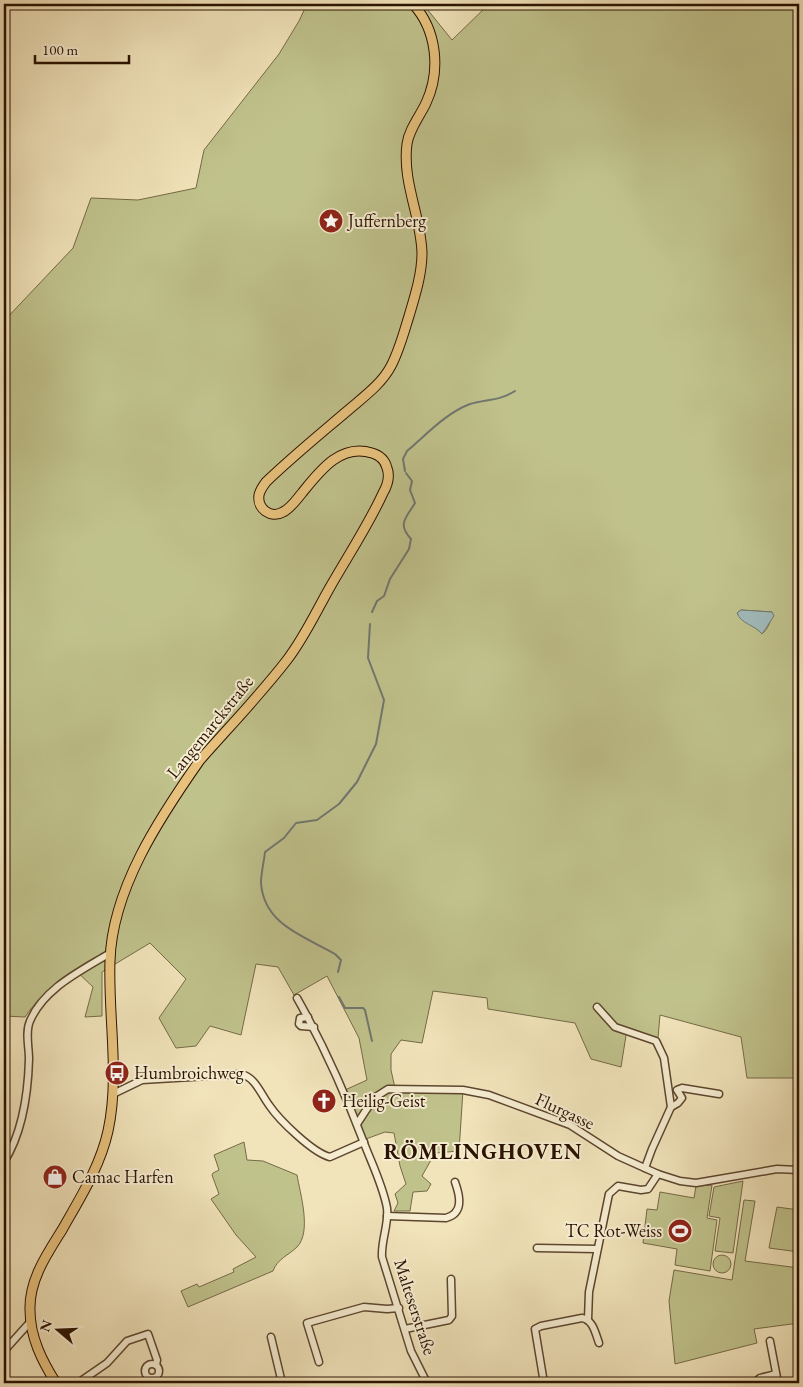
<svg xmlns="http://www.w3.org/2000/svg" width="803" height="1387" font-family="'EB Garamond',serif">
<rect width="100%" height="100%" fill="#f1e3ba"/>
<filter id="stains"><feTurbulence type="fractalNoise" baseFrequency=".004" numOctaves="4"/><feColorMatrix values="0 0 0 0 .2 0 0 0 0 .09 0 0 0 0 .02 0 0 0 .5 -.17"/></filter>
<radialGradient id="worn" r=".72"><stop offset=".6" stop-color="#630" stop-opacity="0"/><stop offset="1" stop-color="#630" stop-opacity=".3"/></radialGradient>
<g fill="#c0c28c" stroke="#756a46" fill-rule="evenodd">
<path d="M307,4h125l-5,5 25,31 37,-36h310v1074h-52l-6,-41 -81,-22 -2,23 -31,-9 -6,38 -30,-8 -16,-36 -87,-14 -1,-11 -54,-7 -11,52 -21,-3 -10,14v16l4,18 68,2 -4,61 -24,2 -13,23 9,8 -4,7 -14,1 -3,19h-16l4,-8 -3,-9 11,-10 -6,-18 -6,-33 -9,-1 -22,8 -18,-50 22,-10 -8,-42 -32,-62 -33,19 -16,-28 -22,-3 -15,71 -31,-9 -14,20 -20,2 -17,-30 27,-39 -36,-36 -48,29v44l-17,1 8,-30 -18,-17c-22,15 -34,24 -50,47l-21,-1 3,-37h-3v-658l69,-73 18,-50 47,2 58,-12 8,-38 75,-96 20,-33zM741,610l31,2c-1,8 -3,16 -10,22l-4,-5 -21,-16z"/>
<path d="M244,1142l3,18 16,1 34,14c3,18 15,57 0,72 -8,8 -20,12 -24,24l-85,36 -7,-16 16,-7 2,3 35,-15 -1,-3 23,-12 -20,-22 -25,-36 8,-5 -7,-19 1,-2 6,-3 -5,-15z"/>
<path d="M743,1181l-10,72 -18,-2 5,-33 -11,-2 5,-29z"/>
<path d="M712,1185l-5,33 10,2 -7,51 -35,-6 2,-16 -34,-6 4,-34 10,1 3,-18 34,6 2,-12z"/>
<path d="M744,1200l11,1 -10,60 54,7v55l-45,6 3,14 -82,21 -6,-63 5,-31 58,10z"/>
<path d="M777,1207l22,3v42l-30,-4z"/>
<circle cx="722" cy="1264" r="9"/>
</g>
<path fill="#a1bbbc" stroke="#717771" d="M741,610l31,2 2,4 -12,18c-7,-9 -21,-10 -25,-21z"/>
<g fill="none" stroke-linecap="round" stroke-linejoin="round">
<g stroke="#717771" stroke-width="2">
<path d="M405,471l-2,-12 4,-8c20,-17 39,-38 63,-47 17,-5 29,-3 45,-13"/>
<path d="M372,612l5,-11 7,-5 6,-17 19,-30 2,-10c-14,-15 -5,-21 4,-36l-5,-13 2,-9 -6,-8"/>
<path d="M338,972l3,-12 -6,-6c-31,-18 -71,-29 -74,-71 0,-10 3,-21 4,-31l19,-14 12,-15 21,-3 22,-16 18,-22 19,-38 8,-44 -16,-42 2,-34"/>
<path d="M339,997l6,11h18l2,2 7,31"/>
</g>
<defs>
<g id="minor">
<path d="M297,998c26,46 48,95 67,145 8,21 19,43 23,65 2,16 -6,32 -5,49l29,94 16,32"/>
<path d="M597,1007l18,20 41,14 8,17 7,49 -19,42 -7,19"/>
<path d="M308,1017l-8,1 -1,6 2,2 13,1"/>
<path d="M113,1094l29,-14 99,-6c15,4 19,19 28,31 10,15 44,48 61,52l34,-15"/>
<path d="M671,1107l7,-4 4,-5 -5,-8 5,-2 37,6"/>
<path d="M357,1124l17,-26 14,-9 75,1 26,5 81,30 48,31 40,18 22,7 16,2 81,-14 22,1"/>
<path d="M4,1162c19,-30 24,-68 25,-103 0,-12 -4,-27 1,-38 14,-33 51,-50 80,-68"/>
<path d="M387,1216l59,2c18,-5 14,-22 9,-36"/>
<path d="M537,1248l60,1"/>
<path d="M588,1319l1,-27 20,-98 9,-8 23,4 7,-1 10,-15"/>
<path d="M405,1329l44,-9 3,-4 -1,-37"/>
<path d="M271,1337l11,46"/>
<path d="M770,1341l8,42"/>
<path d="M4,1351l27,-30"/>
<path d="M319,1362l-12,-39 57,-16 23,2 12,-1"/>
<circle cx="152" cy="1371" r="7"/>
<path d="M78,1383l29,-20 20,-22 21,-7 9,26 -1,5"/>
<path d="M544,1383l-9,-54 6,-3 41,-8c11,2 13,14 17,25"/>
<path d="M754,1383l6,-5 16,-4"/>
</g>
<path id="major" d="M56,1383c-14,-22 -26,-46 -26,-73 -1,-30 17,-56 32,-80 18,-32 38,-63 46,-99 12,-55 0,-114 2,-170 2,-72 50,-144 90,-201 29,-33 60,-65 87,-100 17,-22 29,-48 42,-71 18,-32 39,-63 54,-96 4,-7 7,-17 4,-25 -2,-8 -8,-13 -15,-15 -32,-10 -53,19 -70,40 -6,7 -11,15 -19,19 -12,7 -26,-3 -24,-17 1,-5 4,-9 7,-13 26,-25 53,-47 80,-70 16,-14 35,-27 45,-46 8,-15 13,-34 18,-50 6,-20 13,-42 13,-63 -1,-37 -20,-71 -15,-109 2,-15 13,-28 19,-41 15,-32 11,-73 -13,-99"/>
</defs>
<use href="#minor" stroke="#5c462e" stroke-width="9"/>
<use href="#major" stroke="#2a1200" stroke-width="11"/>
<use href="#minor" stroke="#f6edd2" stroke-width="6"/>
<use href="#major" stroke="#e8c27d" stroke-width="9"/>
</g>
<defs>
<symbol id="sight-disc" viewBox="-11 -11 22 22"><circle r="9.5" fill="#8f2418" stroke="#f6edd2"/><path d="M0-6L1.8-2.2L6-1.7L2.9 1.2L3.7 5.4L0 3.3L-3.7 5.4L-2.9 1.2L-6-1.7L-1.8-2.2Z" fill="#fff"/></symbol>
<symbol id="bus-disc" viewBox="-11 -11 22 22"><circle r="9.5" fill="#8f2418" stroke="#f6edd2"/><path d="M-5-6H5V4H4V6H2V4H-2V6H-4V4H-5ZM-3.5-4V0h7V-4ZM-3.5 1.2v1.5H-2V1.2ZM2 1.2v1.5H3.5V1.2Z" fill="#fff"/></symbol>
<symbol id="church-disc" viewBox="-11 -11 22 22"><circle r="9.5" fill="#8f2418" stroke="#f6edd2"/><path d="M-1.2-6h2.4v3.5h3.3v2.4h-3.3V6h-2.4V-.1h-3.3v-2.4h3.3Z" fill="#fff"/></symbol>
<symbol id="shop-disc" viewBox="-11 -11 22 22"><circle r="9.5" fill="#8f2418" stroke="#f6edd2"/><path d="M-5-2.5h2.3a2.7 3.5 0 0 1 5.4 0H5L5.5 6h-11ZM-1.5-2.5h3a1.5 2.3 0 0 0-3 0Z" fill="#fff"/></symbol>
<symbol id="stadium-disc" viewBox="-11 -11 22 22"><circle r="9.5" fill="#8f2418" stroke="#f6edd2"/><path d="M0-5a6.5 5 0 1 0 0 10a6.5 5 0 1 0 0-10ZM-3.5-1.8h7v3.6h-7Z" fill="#fff"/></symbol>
</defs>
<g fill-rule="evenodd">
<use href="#sight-disc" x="317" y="207" width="28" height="28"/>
<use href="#bus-disc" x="103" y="1059" width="28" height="28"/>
<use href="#church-disc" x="310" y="1087" width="28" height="28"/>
<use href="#shop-disc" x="41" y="1163" width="28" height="28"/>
<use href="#stadium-disc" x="666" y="1217" width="28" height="28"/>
</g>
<g text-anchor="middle" stroke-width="4" stroke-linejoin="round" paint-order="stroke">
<g font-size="18" fill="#2a1200" stroke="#f6edd2" text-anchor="start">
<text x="348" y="227">Juffernberg</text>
<text x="134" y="1079">Humbroichweg</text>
<text x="342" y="1107">Heilig-Geist</text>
<text x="72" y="1183">Camac Harfen</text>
<text x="662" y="1237" text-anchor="end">TC Rot-Weiss</text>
</g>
<g font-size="18" fill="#2a1200" stroke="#f6edd2">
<text transform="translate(210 727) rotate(-51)" y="6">Langemarckstraße</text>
<text transform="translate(565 1111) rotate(25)" y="6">Flurgasse</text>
<text transform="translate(415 1307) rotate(72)" y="6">Malteserstraße</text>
</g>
<g font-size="22" font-weight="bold" letter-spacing="1" fill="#2a1200" stroke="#f6edd2">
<text x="483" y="1159">RÖMLINGHOVEN</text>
</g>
</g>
<rect width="803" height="1387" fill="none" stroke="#f1e3ba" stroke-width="20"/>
<rect x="5" y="5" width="793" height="1377" fill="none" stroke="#2a1200" stroke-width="2.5"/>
<rect x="10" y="10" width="783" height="1367" fill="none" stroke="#2a1200"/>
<g transform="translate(58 1330) rotate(289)" stroke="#f6edd2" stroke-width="4" paint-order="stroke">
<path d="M0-4L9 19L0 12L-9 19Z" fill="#2a1200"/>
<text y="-8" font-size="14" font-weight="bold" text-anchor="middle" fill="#2a1200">N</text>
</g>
<path d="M35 55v8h94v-8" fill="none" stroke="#2a1200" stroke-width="2.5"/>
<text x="42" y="55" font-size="15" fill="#2a1200" stroke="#f6edd2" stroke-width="4" paint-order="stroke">100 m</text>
<rect width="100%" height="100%" filter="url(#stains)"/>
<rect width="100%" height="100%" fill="url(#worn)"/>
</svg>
